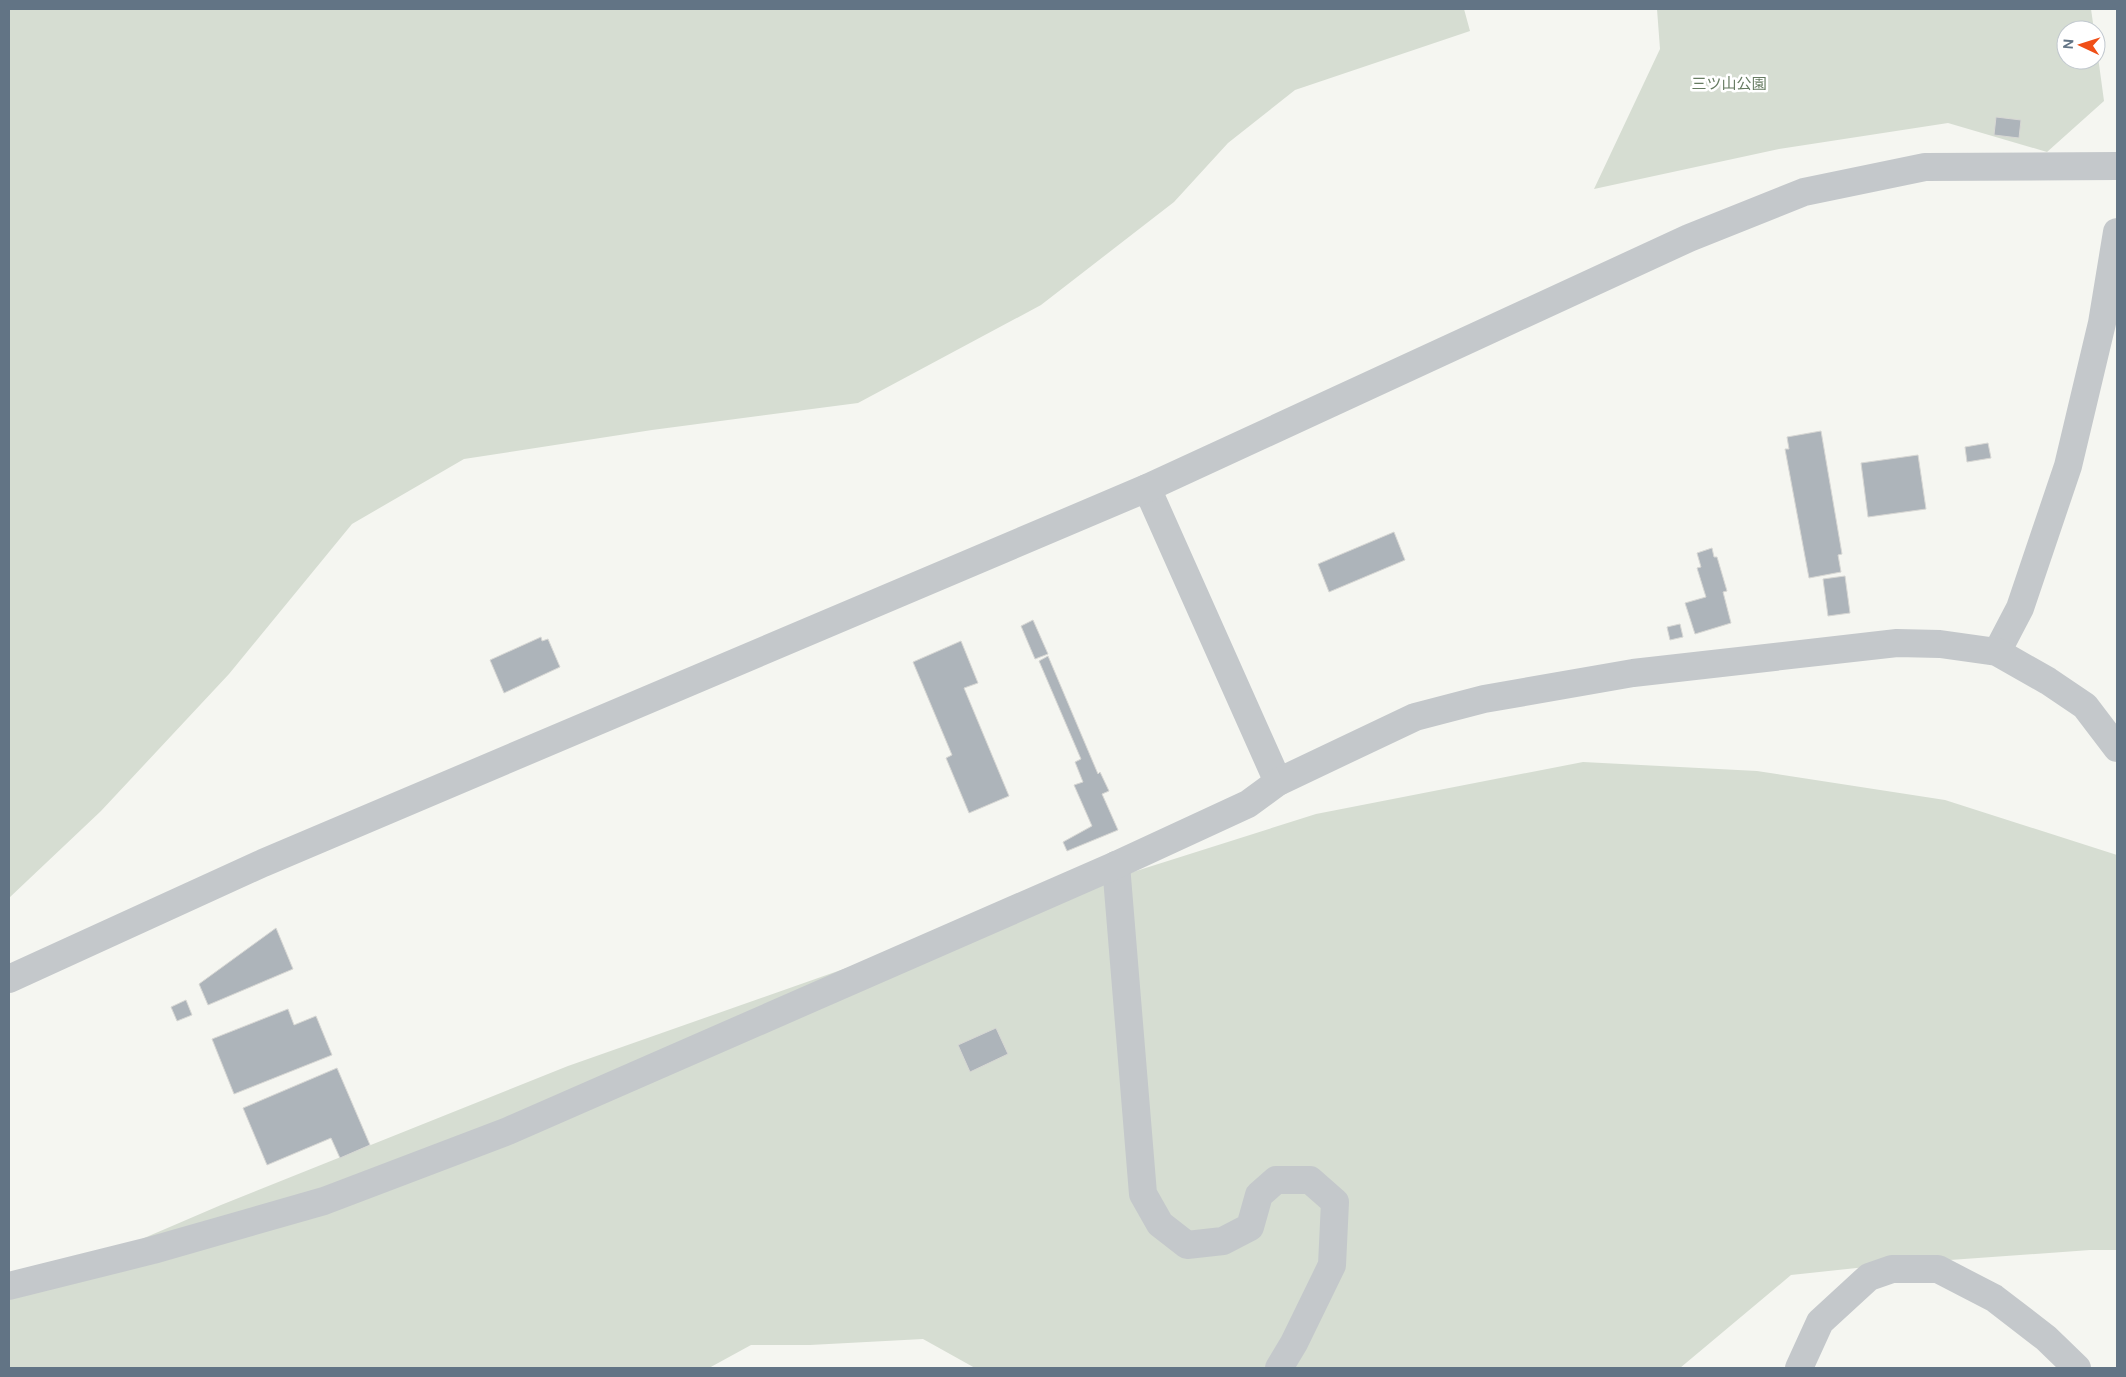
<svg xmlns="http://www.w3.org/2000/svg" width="2126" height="1377" font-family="'DM Sans','Noto Sans JP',sans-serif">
<rect width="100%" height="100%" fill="#f5f6f1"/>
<g fill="#d6ddd2">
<path d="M9,9h1455l6,22 -175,59 -67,53 -54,59 -133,103 -183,98 -206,27 -188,29 -112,65 -123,150 -128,137 -92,87z"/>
<path d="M1657,9h434l3,21h-28v30h30v-18l8,59 -57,51 -99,-29 -169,26 -185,40 66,-140z"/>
<path d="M1583,762l174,9 188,29 172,55v395h-27l-196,14 -103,11 -111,93h-705l-52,-29 -113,6h-59l-42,23h-700v-72l212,-91 347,-139 429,-151 319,-101z"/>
</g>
<g fill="#adb4ba" stroke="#d7d7d4">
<path d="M1996,117l25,3 -2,18 -25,-3z"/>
<path d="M1821,431l21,123 -4,1 3,17 -32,6 -24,-129h4l-2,-12z"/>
<path d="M1988,443l3,15 -24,4 -2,-15z"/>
<path d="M1918,455l8,54 -58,8 -7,-54z"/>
<path d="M1394,532l11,28 -76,32 -11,-28z"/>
<path d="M1712,548l2,9h3l10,34 -4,1 8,31 -36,11 -10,-31 21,-6 -9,-29 4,-1 -4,-14z"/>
<path d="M1845,576l5,37 -22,3 -5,-37z"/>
<path d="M1033,620l15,34 -13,5 -14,-33z"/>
<path d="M1680,624l3,13 -13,3 -3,-13z"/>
<path d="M541,637l1,4 6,-2 12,28 -56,26 -14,-33z"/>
<path d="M961,641l17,42 -14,5 45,108 -40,17 -23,-55 6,-3 -39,-93z"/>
<path d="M1048,656l50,118 2,-2 9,19 -7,3 16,36 -51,21 -4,-9 29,-16 -18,-41 9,-3 -8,-20 6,-3 -42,-98z"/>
<path d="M276,928l17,41 -85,36 -9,-21z"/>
<path d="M186,1000l6,15 -15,6 -6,-14z"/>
<path d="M288,1009l6,16 22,-9 16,39 -98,39 -22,-55z"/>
<path d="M996,1028l12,26 -38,18 -12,-27z"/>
<path d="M337,1068l33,77 -30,13 -9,-20 -64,27 -24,-57z"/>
</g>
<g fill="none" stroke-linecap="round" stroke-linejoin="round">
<g stroke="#c4c8cb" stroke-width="28">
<path d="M1147,488l131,294"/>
<path d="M1997,652l23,-44 48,-142 34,-143 15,-91"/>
<path d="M1116,865l27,329 17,30 27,21 36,-4 27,-14 9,-32 17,-15h34l25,22 -3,63 -38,78 -15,25"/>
<path d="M9,979l254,-116 884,-375 542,-250 115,-46 121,-25 192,-1"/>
<path d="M1799,1368l21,-46 49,-45 23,-8h46l56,29 52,40 31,30"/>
</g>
<path stroke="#c4c8cb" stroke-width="28" d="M9,1286l144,-36 171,-49 184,-70 608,-266 132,-61 30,-22 137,-65 69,-18 149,-26 264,-30 43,1 57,8 51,29 37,25 32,42"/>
</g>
<g text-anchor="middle" stroke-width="5" stroke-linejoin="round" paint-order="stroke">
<g font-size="15" fill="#667b61" stroke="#fff">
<text x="1729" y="89">三ツ山公園</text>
</g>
</g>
<rect width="2126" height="1377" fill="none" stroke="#627485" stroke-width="20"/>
<g transform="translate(2081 45) rotate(274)"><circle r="24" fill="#ffffff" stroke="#c0c7ce"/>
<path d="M0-4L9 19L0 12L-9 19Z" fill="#f04f17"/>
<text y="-8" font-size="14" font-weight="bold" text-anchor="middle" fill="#627485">N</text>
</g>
</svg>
